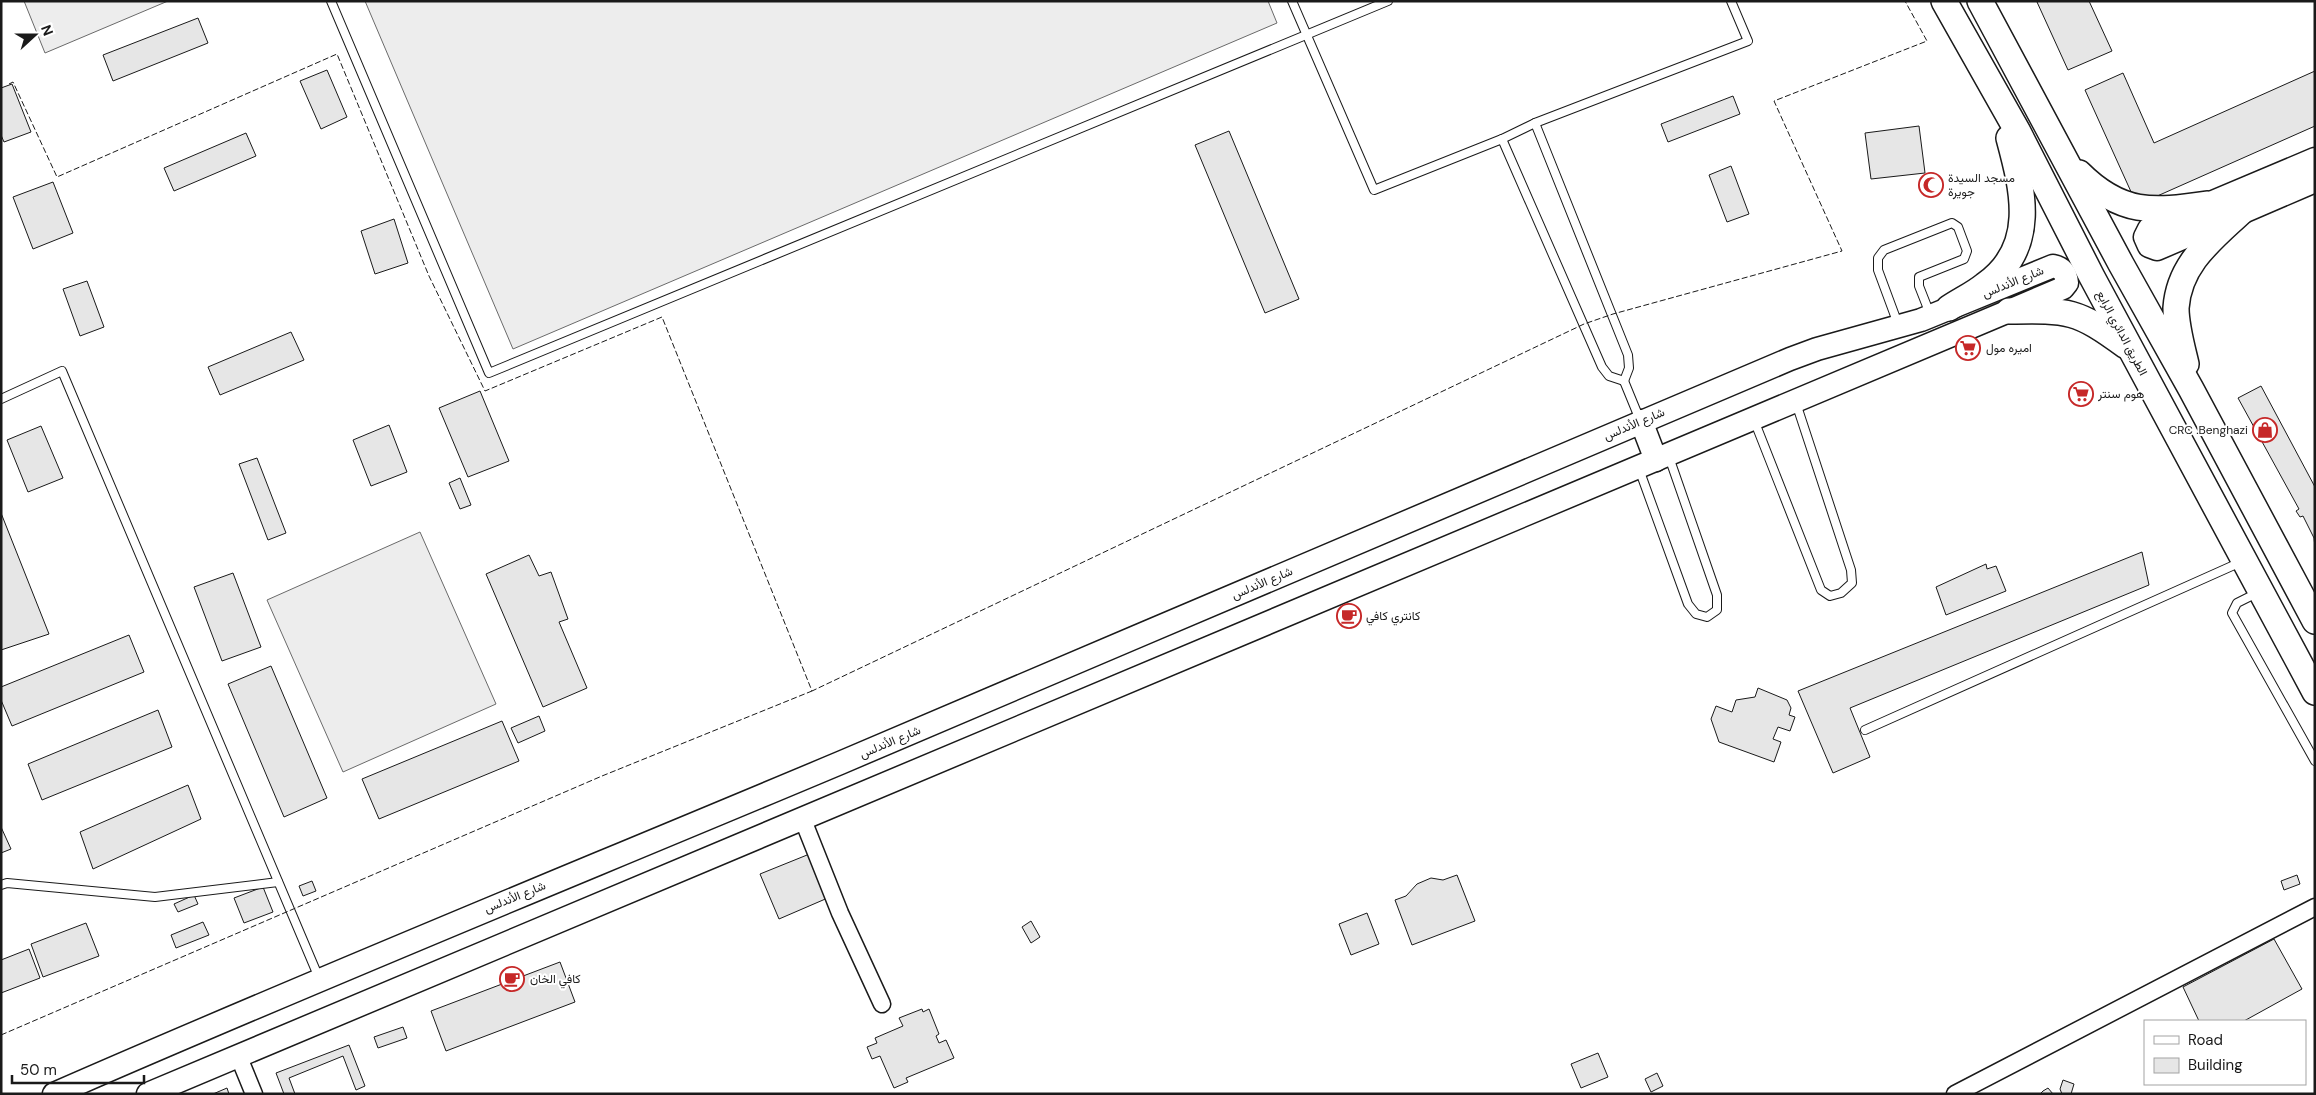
<svg xmlns="http://www.w3.org/2000/svg" width="2316" height="1095" font-family="'DM Sans',Vazirmatn,sans-serif">
<rect width="100%" height="100%" fill="#fff"/>
<g fill="#ededed" stroke="#6a6a6a">
<path d="M24,1h144l-123,52z"/>
<path d="M365,1h903l9,22 -764,326z"/>
<path d="M420,532l76,172 -153,68 -76,-172z"/>
</g>
<g fill="#e6e6e6" stroke="#1a1a1a">
<path d="M2040,1h49l23,50 -44,19 -31,-68z"/>
<path d="M198,18l10,25 -95,38 -10,-26z"/>
<path d="M327,70l20,47 -26,12 -21,-48z"/>
<path d="M2315,71v55l-178,79 -52,-115 38,-17 31,70z"/>
<path d="M12,84l19,48 -27,10 -3,-7v-47z"/>
<path d="M1733,96l7,18 -72,28 -7,-18z"/>
<path d="M1919,126l6,47 -54,6 -6,-46z"/>
<path d="M1229,131l70,168 -34,14 -70,-168z"/>
<path d="M246,133l10,23 -82,35 -10,-23z"/>
<path d="M1731,166l18,48 -22,8 -18,-47z"/>
<path d="M53,182l20,51 -40,16 -20,-52z"/>
<path d="M394,219l14,44 -33,11 -14,-43z"/>
<path d="M87,281l17,46 -24,9 -17,-47z"/>
<path d="M291,332l13,28 -84,35 -12,-28z"/>
<path d="M2261,386l54,101v60l-1,-9 -11,-22 -3,1 -4,-6 3,-2 -61,-111z"/>
<path d="M480,391l29,70 -41,16 -29,-69z"/>
<path d="M389,425l18,47 -36,14 -18,-46z"/>
<path d="M41,426l22,52 -35,14 -21,-52z"/>
<path d="M257,458l29,75 -18,7 -29,-76z"/>
<path d="M460,478l11,27 -11,4 -11,-26z"/>
<path d="M1,513l48,121 -48,16z"/>
<path d="M2142,552l7,33 -299,123 20,49 -37,16 -35,-82z"/>
<path d="M529,555l10,21 12,-4 17,47 -9,3 28,66 -44,19 -57,-133z"/>
<path d="M1986,564l1,5 9,-3 10,25 -60,24 -10,-28z"/>
<path d="M233,573l28,74 -39,14 -28,-74z"/>
<path d="M129,635l15,37 -132,54 -11,-26v-13z"/>
<path d="M271,666l56,132 -43,19 -56,-133z"/>
<path d="M1758,688l29,12 4,8 -2,7 6,2 -5,14 -12,-4 -5,12 8,3 -7,20 -55,-20 -8,-23 5,-13 16,6 4,-12 19,-3z"/>
<path d="M158,710l14,37 -130,53 -14,-36z"/>
<path d="M539,716l6,15 -27,12 -7,-15z"/>
<path d="M502,721l17,40 -140,58 -17,-40z"/>
<path d="M188,785l13,34 -108,50 -13,-37z"/>
<path d="M1,827l10,22 -10,4z"/>
<path d="M812,853l18,44 -51,22 -19,-45z"/>
<path d="M1457,875l18,46 -63,24 -17,-45 11,-4 11,-12 14,-6 12,2z"/>
<path d="M2297,875l3,9 -16,6 -3,-9z"/>
<path d="M312,881l4,10 -13,5 -4,-10z"/>
<path d="M263,887l10,25 -29,11 -10,-25z"/>
<path d="M194,895l4,9 -20,8 -4,-8z"/>
<path d="M1367,913l12,31 -28,11 -12,-31z"/>
<path d="M1031,921l9,16 -9,6 -9,-16z"/>
<path d="M203,922l6,13 -33,13 -5,-13z"/>
<path d="M86,923l13,33 -56,21 -12,-33z"/>
<path d="M2274,939l28,50 -58,32h-45l-16,-34z"/>
<path d="M29,949l11,29 -39,15v-33z"/>
<path d="M560,962l15,40 -129,49 -15,-40z"/>
<path d="M922,1009l1,3 6,-3 10,25 -3,2 3,7 7,-3 8,18 -48,20 2,4 -14,6 -14,-32 -8,3 -5,-12 10,-4 -2,-5 28,-12 -4,-8z"/>
<path d="M403,1027l4,11 -29,10 -4,-11z"/>
<path d="M349,1045l16,41 -9,4 -13,-34 -54,22 6,16h-11l-8,-21z"/>
<path d="M1598,1053l10,24 -27,11 -10,-24z"/>
<path d="M1657,1073l6,13 -12,6 -6,-13z"/>
<path d="M2063,1080l11,4 -3,10h-9l-2,-5z"/>
<path d="M227,1088l2,6h-16z"/>
<path d="M2048,1088l5,6h-13l3,-3z"/>
</g>
<g fill="none" stroke-linecap="round" stroke-linejoin="round">
<defs>
<g id="lane">
<path d="M331,1l158,372 899,-372"/>
<path d="M1292,1l82,189 128,-51 33,-16 213,-82 -17,-40"/>
<path d="M1535,123l93,232 1,13 -5,13"/>
<path d="M1502,139l100,228 7,9 15,5"/>
<path d="M1898,324l-20,-54v-12l6,-8 68,-27 6,4 9,24 -3,8 -45,18v9l11,28"/>
<path d="M1624,381l16,39"/>
<path d="M1,399l61,-28 257,607"/>
<path d="M1754,420l67,170 9,6 11,-3 11,-10 -1,-13 -55,-167"/>
<path d="M1639,469l49,135 8,10 11,3 10,-7v-15l-48,-138"/>
<path d="M2257,593l-20,10 -5,10 83,148"/>
<path d="M1865,730l376,-168"/>
<path d="M1,885l6,-2 148,14 123,-15"/>
</g>
<g id="street">
<path d="M803,820l37,93 42,91"/>
<path d="M238,1055l16,39"/>
<path d="M1955,1094l360,-187"/>
</g>
<g id="secondary">
<path d="M2315,159l-166,70 -4,8 4,9 8,3 158,-68"/>
<path d="M1641,421l15,39"/>
<path d="M54,1094c260,-114 524,-221 786,-331 317,-134 633,-272 950,-404l27,-10 104,-29 132,-54c10,2 13,7 14,17l-4,5 -54,23 -1861,783"/>
</g>
<g id="primary">
<path d="M1944,1l74,131 74,145 223,415"/>
<path d="M1980,1l141,263 70,125 124,232"/>
<path d="M2079,173c42,42 74,39 128,31"/>
<path d="M1949,308c12,-8 25,-14 36,-23 53,-37 38,-95 24,-147"/>
<path d="M2009,311c60,-1 68,-1 117,35"/>
<path d="M2186,364c-4,-17 -10,-38 -10,-56 3,-44 35,-68 65,-96"/>
</g>
</defs>
<use href="#lane" stroke="#1a1a1a" stroke-width="10"/>
<use href="#street" stroke="#1a1a1a" stroke-width="19"/>
<use href="#secondary" stroke="#1a1a1a" stroke-width="25"/>
<use href="#primary" stroke="#1a1a1a" stroke-width="28"/>
<use href="#lane" stroke="#fff" stroke-width="8"/>
<use href="#street" stroke="#fff" stroke-width="16"/>
<use href="#secondary" stroke="#fff" stroke-width="22"/>
<use href="#primary" stroke="#fff" stroke-width="25"/>
<g stroke="#1a1a1a" stroke-width="1" stroke-dasharray="6 2.5" stroke-linecap="butt">
<path d="M9,84l4,-2 44,95 280,-123 92,222 56,115 177,-74 150,374 772,-367 29,-10 229,-63 -68,-150 153,-60 -22,-40"/>
<path d="M1,1035l601,-259 210,-85"/>
</g>
</g>
<defs>
<symbol id="mosque-ring" viewBox="-11 -11 22 22"><circle r="9.5" fill="#fff" stroke="#c62828" stroke-width="1.5"/><path d="M3.5-4.9A6 6 0 1 0 3.5 4.9A5 5 0 1 1 3.5-4.9Z" fill="#c62828"/></symbol>
<symbol id="supermarket-ring" viewBox="-11 -11 22 22"><circle r="9.5" fill="#fff" stroke="#c62828" stroke-width="1.5"/><path d="M-6-5.5h2.5l.6 2H6L4.5 2H-2.5L-4.4-4H-6ZM-1.5 3.2a1.3 1.3 0 1 0 .1 0ZM3 3.2a1.3 1.3 0 1 0 .1 0Z" fill="#c62828"/></symbol>
<symbol id="shop-ring" viewBox="-11 -11 22 22"><circle r="9.5" fill="#fff" stroke="#c62828" stroke-width="1.5"/><path d="M-5-2.5h2.3a2.7 3.5 0 0 1 5.4 0H5L5.5 6h-11ZM-1.5-2.5h3a1.5 2.3 0 0 0-3 0Z" fill="#c62828"/></symbol>
<symbol id="cafe-ring" viewBox="-11 -11 22 22"><circle r="9.5" fill="#fff" stroke="#c62828" stroke-width="1.5"/><path d="M-5.5-4.5H6V0H3Q3 3.5 0 3.5H-2.5Q-5.5 3.5-5.5 0ZM3-3.2v2h1.7v-2ZM-6 4.5H4V6H-6Z" fill="#c62828"/></symbol>
</defs>
<g fill-rule="evenodd">
<use href="#mosque-ring" x="1917" y="171" width="28" height="28"/>
<use href="#supermarket-ring" x="1954" y="334" width="28" height="28"/>
<use href="#supermarket-ring" x="2067" y="380" width="28" height="28"/>
<use href="#shop-ring" x="2251" y="416" width="28" height="28"/>
<use href="#cafe-ring" x="1335" y="602" width="28" height="28"/>
<use href="#cafe-ring" x="498" y="965" width="28" height="28"/>
</g>
<g text-anchor="middle" stroke-width="4" stroke-linejoin="round" paint-order="stroke">
<g font-size="12" fill="#1a1a1a" stroke="#fff" text-anchor="start">
<text x="1948" y="182">مسجد السيدة<tspan x="1948" dy="14">جويرة</tspan></text>
<text x="1986" y="352">اميره مول</text>
<text x="2098" y="398">هوم سنتر</text>
<text x="2248" y="434" text-anchor="end">CRC .Benghazi</text>
<text x="1366" y="620">كانتري كافي</text>
<text x="530" y="983">كافي الخان</text>
</g>
<g font-size="12" fill="#1a1a1a" stroke="#fff">
<text transform="translate(2013 282) rotate(-22)" y="4">شارع الأندلس</text>
<text transform="translate(2122 333) rotate(62)" y="4">الطريق الدائري الرابع</text>
<text transform="translate(1634 424) rotate(-23)" y="4">شارع الأندلس</text>
<text transform="translate(1262 583) rotate(-23)" y="4">شارع الأندلس</text>
<text transform="translate(890 742) rotate(-23)" y="4">شارع الأندلس</text>
<text transform="translate(515 897) rotate(-22)" y="4">شارع الأندلس</text>
</g>
</g>
<rect width="2316" height="1095" fill="none" stroke="#1a1a1a" stroke-width="5"/>
<rect x="2144" y="1020" width="162" height="65" fill="#ffffff" stroke="#a3a3a3"/>
<rect x="2154" y="1036" width="25" height="8" fill="#ffffff" stroke="#a3a3a3"/>
<text x="2188" y="1045" font-size="15" fill="#1a1a1a">Road</text>
<rect x="2154" y="1058" width="25" height="15" fill="#e6e6e6" stroke="#a3a3a3"/>
<text x="2188" y="1070" font-size="15" fill="#1a1a1a">Building</text>
<g transform="translate(35 35) rotate(69)" stroke="#ffffff" stroke-width="4" paint-order="stroke">
<path d="M0-4L9 19L0 12L-9 19Z" fill="#1a1a1a"/>
<text y="-8" font-size="14" font-weight="bold" text-anchor="middle" fill="#1a1a1a">N</text>
</g>
<path d="M12 1075v8h132v-8" fill="none" stroke="#1a1a1a" stroke-width="2.5"/>
<text x="20" y="1075" font-size="15" fill="#1a1a1a" stroke="#ffffff" stroke-width="4" paint-order="stroke">50 m</text>
</svg>
